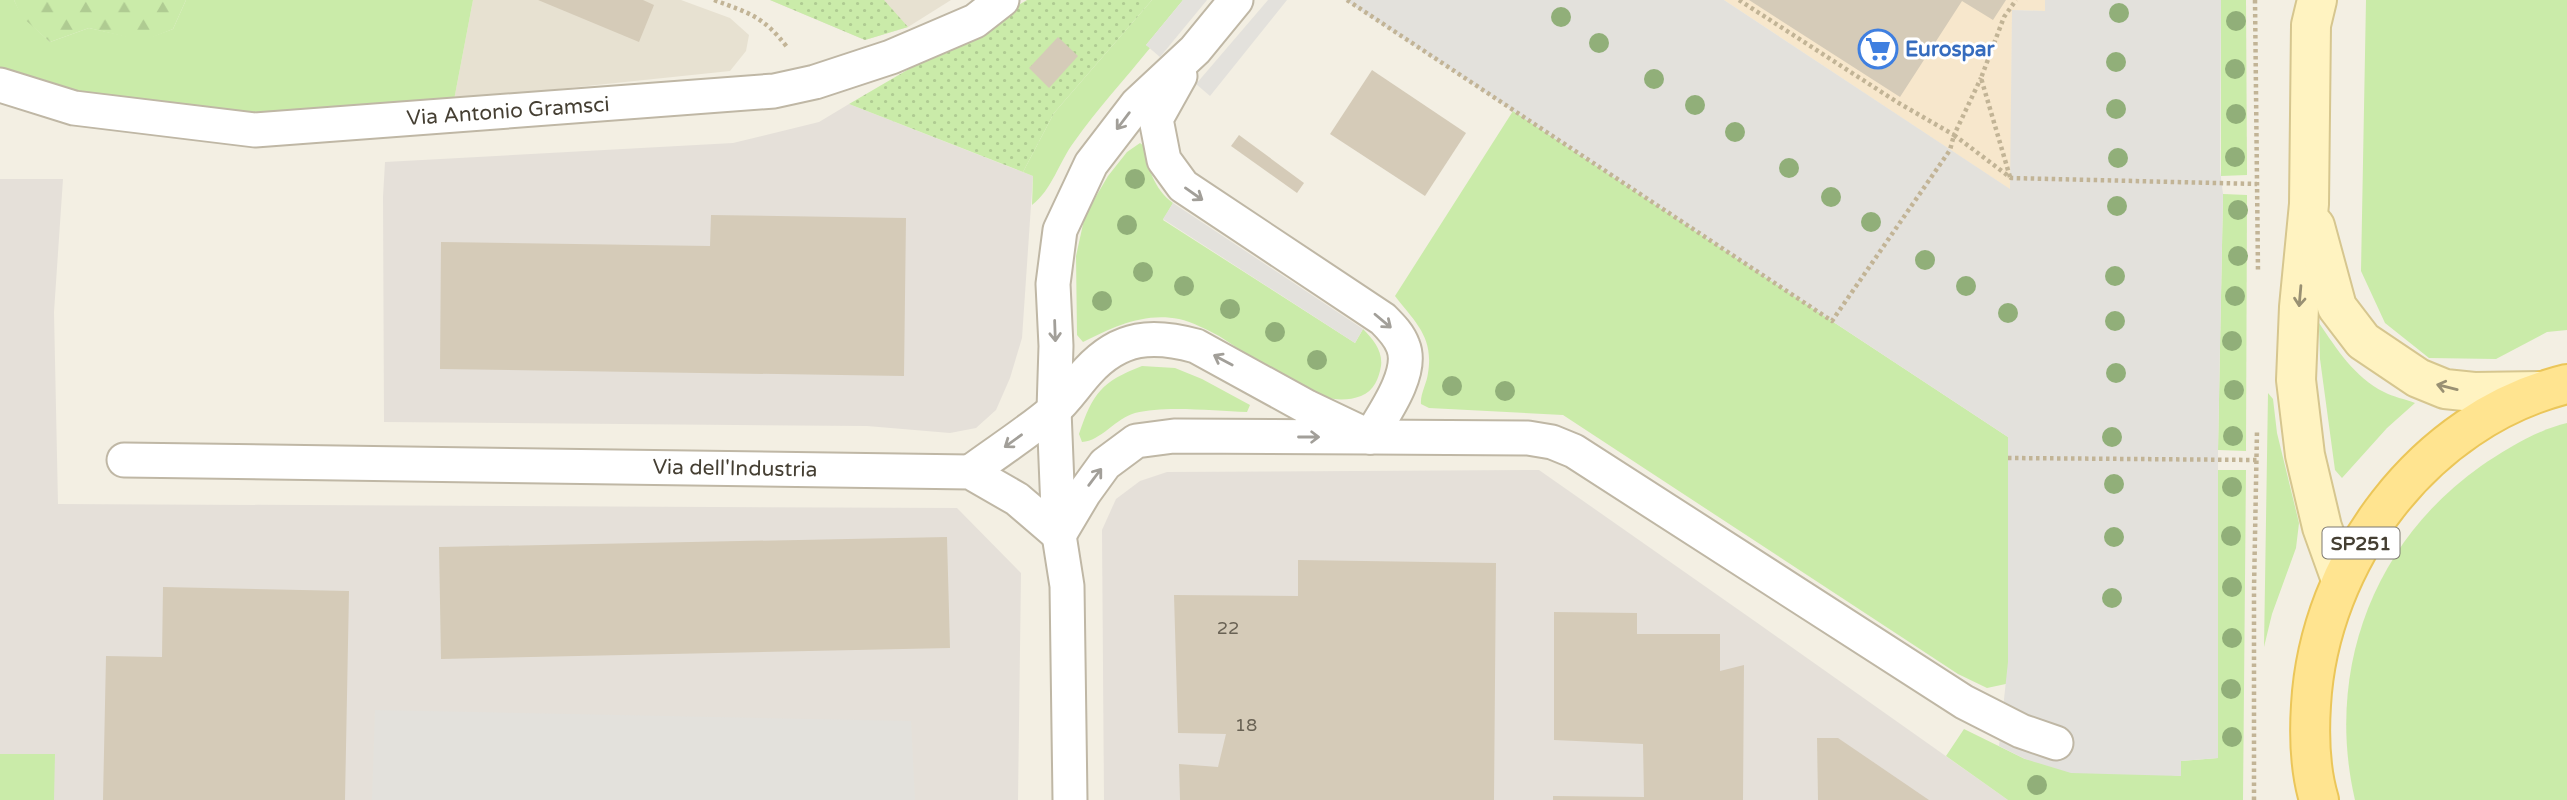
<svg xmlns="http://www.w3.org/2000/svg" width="2567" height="800" font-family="'Varela Round',sans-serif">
<defs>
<pattern id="forest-firs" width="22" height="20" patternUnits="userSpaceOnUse" patternTransform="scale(1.75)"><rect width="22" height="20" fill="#caeba9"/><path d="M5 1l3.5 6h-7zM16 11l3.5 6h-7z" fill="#afcb92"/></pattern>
<pattern id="garden-dots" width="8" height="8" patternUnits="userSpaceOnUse" patternTransform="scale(1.75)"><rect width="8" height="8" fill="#caeba9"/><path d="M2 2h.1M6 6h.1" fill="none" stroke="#afcb92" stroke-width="1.8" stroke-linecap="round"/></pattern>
</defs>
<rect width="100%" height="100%" fill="#f3efe3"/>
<g fill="#e7e1d1">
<path d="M473,0h208l49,18 19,17 -3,16 -16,20 -276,29z"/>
<path d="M770,0h181l-43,27 -43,13z"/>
</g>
<path fill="#f7e7cc" d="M1724,0h321v11l-33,-1 -1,180z"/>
<g fill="#e5e0d9">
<path d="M849,104l184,72 -11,162 -12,40 -14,32 -20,18 -26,5 -83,-7 -483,-4 -1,-225 2,-35 348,-19 86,-21z"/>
<path d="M0,179h63l-9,133 4,192 899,4 64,65 -3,227h-1018z"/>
<path d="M1539,470l217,152 252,178h-904l-2,-270 14,-31 24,-18 27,-9z"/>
</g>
<g fill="#caeba9">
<path d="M0,0h14l8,16 28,26 39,-14 54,12 30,-11 13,-29h287l-19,100 -208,13 -202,-24 -44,-16z"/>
<path d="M1152,0h31l-37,45 4,3c-25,31 -53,61 -76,94 -15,20 -22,48 -42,63l1,-29 -10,-4 31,-59z"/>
<path d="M2221,0h25l1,175 -26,1z"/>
<path d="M2366,0h201v330l-20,2 -51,27 -67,-1 -44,-35 -24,-52z"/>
<path d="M1513,111l495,326v225l7,20 -28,6 -29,-14 -395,-259 -134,-7 -8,-4c-1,-10 6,-21 7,-31 6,-36 -13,-51 -33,-77z"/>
<path d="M1140,143l4,3c4,22 10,43 29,57l-10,17 192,123 8,-14c10,10 20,22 18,37 -2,12 -7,25 -20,30 -46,18 -104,-37 -142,-60 -11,-6 -27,-14 -40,-17 -35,-7 -66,8 -96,23l-6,-7 -1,-79 9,-41 23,-39 19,-24z"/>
<path d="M2223,194l24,1 -1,256 -28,-1z"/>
<path d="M2319,323c17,25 36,55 65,69 9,5 21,7 31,11l-28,25 -45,50 -7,-8 -15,-111z"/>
<path d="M1142,366l33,2 27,11 48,26 -3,7c-32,-1 -82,-7 -112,1 -19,5 -34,28 -53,29l-3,-8c14,-41 22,-52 63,-68z"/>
<path d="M2268,393l5,6 4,34 22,90 -3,25 -24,66 -8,33z"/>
<path d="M2567,423v377h-212c-30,-129 18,-258 126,-334 25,-17 56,-36 86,-43z"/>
<path d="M2218,470h28l-3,330h-235l-62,-44 18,-27 61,30 156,17v-15l37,-3z"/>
<path d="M0,754h55l-1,46h-54z"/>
</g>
<path fill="url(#forest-firs)" d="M14,0h172l-13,29 -30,12 -54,-13 -39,14 -29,-26z"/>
<g fill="url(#garden-dots)">
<path d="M770,0h114l24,27 -43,13z"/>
<path d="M1027,0h125l-98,113 -31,59 -174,-68z"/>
</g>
<g fill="#e3e1dc">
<path d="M1183,0h24l-47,57 -14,-12z"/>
<path d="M1268,0h19l-77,96 -14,-12z"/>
<path d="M1345,0h379l286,189 2,-179 33,1v-11h176l-1,170 3,24 -5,256v308l-37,3v15l-110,-3 -46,-14 -26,-13 9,-84v-225z"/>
<path d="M1173,203l190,126 -8,14 -192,-124z"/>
<path d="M375,710l536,11 4,79h-543z"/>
</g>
<g fill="#d5cbb8">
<path d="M538,0h105l11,5 -15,37z"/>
<path d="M1749,0h257l-13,20 -31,-19 -62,96z"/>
<path d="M1058,37l20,19 -29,32 -20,-20z"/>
<path d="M1372,70l94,63 -41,63 -95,-62z"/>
<path d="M1239,135l65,48 -7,10 -66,-47z"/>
<path d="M711,215l195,3 -2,158 -464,-7 1,-127 269,4z"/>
<path d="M947,537l3,111 -509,11 -2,-112z"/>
<path d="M1298,560l198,3 -2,237h-314l-1,-36 39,3 8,-33 -48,-1 -4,-138 124,1z"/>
<path d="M163,587l186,4 -4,209h-242l3,-144 56,1z"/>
<path d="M1554,612l83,1v21h83v37l24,-6 -1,135h-190v-4l91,1 -1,-53 -89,-4z"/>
<path d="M1817,738h21l91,62h-111z"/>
</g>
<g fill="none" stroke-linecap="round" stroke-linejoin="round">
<defs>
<g id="minor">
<path d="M1180,76l-24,43 8,41 19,26 200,133c8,8 16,16 20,27 11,27 -20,69 -33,91"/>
<path d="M0,85l74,23 181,22 519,-39 41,-9 76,-25 84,-36 27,-21"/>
<path d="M1370,437l158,1 24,4 22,9 390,251 57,29 35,12"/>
<path d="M124,460l846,12 47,27 42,36"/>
<path d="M970,472c27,-20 57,-39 83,-61 13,-11 23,-27 35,-40 32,-35 65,-37 108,-25l111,61 63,30 -196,-1 -38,5 -31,23 -21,29 -25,42"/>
<path d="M1070,800l-3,-214 -8,-51 -5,-125 2,-64 -3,-62 7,-54 31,-66 46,-60 58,-54 41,-50"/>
</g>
<g id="secondary">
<path d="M2317,0l-6,25 -2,179 -10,103 -3,73 9,75 17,72 19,53"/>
<path d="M2315,226l22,81 26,34 55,37 27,11 29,3 66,-1"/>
</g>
<path id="primary" d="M2319,800c-9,-30 -10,-64 -8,-95 8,-144 113,-286 256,-321"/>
</defs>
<use href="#minor" stroke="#bfb7a5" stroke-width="37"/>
<use href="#secondary" stroke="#d6c68f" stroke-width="42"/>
<use href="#primary" stroke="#ebc659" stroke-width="42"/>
<g stroke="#c2b496" stroke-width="4.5" stroke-dasharray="3.5 3.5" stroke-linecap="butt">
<path d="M714,0c35,13 49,16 73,47"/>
<path d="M1347,0l485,321 118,-171 4,-15 57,43 246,6"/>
<path d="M1739,0l158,102 57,33 27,-57"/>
<path d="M2255,0l3,272"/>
<path d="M2010,177l-29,-99 23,-61 12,-17"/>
<path d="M2008,458l249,2"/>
<path d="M2254,800v-211l3,-158"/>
</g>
<use href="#minor" stroke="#fff" stroke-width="33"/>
<use href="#secondary" stroke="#fff3c1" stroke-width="38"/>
<use href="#primary" stroke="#ffe490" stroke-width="38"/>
</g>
<g fill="#91af79">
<circle cx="2119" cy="13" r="10"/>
<circle cx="1561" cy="17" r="10"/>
<circle cx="2236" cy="21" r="10"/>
<circle cx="1599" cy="43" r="10"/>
<circle cx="2116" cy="62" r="10"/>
<circle cx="2235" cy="69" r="10"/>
<circle cx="1654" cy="79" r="10"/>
<circle cx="1695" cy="105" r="10"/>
<circle cx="2116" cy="109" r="10"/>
<circle cx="2236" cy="114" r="10"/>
<circle cx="1735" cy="132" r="10"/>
<circle cx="2235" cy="157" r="10"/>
<circle cx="2118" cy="158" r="10"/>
<circle cx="1789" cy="168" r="10"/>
<circle cx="1135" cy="179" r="10"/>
<circle cx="1831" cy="197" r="10"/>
<circle cx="2117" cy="206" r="10"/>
<circle cx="2238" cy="210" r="10"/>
<circle cx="1871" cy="222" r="10"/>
<circle cx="1127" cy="225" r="10"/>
<circle cx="2238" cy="256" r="10"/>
<circle cx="1925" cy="260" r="10"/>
<circle cx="1143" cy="272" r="10"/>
<circle cx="2115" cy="276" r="10"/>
<circle cx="1184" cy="286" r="10"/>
<circle cx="1966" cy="286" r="10"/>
<circle cx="2235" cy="296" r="10"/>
<circle cx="1102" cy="301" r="10"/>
<circle cx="1230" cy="309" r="10"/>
<circle cx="2008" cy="313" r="10"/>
<circle cx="2115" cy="321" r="10"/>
<circle cx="1275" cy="332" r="10"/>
<circle cx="2232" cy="341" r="10"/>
<circle cx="1317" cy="360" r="10"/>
<circle cx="2116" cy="373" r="10"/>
<circle cx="1452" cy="386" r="10"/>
<circle cx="2234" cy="390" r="10"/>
<circle cx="1505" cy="391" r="10"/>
<circle cx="2233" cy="436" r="10"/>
<circle cx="2112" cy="437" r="10"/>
<circle cx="2114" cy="484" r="10"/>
<circle cx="2232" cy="487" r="10"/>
<circle cx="2231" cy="536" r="10"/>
<circle cx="2114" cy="537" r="10"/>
<circle cx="2232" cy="587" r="10"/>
<circle cx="2112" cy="598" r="10"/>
<circle cx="2232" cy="638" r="10"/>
<circle cx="2231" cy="689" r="10"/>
<circle cx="2232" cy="737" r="10"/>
<circle cx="2037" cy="785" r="10"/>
</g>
<defs><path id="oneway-shaft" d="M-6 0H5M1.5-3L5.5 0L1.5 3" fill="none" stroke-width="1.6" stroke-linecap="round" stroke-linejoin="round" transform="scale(1.75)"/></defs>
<g stroke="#a29f99">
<use href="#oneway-shaft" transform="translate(1123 121) rotate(127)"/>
<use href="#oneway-shaft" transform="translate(1194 194) rotate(35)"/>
<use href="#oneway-shaft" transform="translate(1383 321) rotate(40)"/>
<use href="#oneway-shaft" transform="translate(1055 331) rotate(88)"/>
<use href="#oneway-shaft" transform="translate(1223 360) rotate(-152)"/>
<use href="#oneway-shaft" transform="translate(1309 437)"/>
<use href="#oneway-shaft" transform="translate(1013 441) rotate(144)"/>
<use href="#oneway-shaft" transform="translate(1095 477) rotate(-53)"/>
</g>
<g stroke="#999073">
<use href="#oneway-shaft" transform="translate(2300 296) rotate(95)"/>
<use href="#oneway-shaft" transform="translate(2447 387) rotate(-166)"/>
</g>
<defs>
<symbol id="supermarket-ring" viewBox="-11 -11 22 22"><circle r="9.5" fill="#fff" stroke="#3f7fe0" stroke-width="1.5"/><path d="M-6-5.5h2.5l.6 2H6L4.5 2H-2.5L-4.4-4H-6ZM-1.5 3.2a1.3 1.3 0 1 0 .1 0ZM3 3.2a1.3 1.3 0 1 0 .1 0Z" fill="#3f7fe0"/></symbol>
</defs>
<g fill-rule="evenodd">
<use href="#supermarket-ring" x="1856" y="27" width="44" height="44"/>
</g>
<g text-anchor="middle" stroke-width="6" stroke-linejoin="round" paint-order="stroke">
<g font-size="18" fill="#696254">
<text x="1228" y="634">22</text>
<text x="1246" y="731">18</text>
</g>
<rect fill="#fff" stroke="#7d7970" stroke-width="2" x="2322.5" y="527.5" width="77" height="31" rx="5"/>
<g font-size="19" font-weight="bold" fill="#453f33">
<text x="2361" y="550">SP251</text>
</g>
<g font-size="21" font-weight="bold" fill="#366cbe" stroke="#fff" text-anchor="start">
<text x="1905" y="56">Eurospar</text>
</g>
<g font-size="21" fill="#453f33" stroke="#fff">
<text transform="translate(508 111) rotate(-4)" y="7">Via Antonio Gramsci</text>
<text transform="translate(735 468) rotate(1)" y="7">Via dell'Industria</text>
</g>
</g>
</svg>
